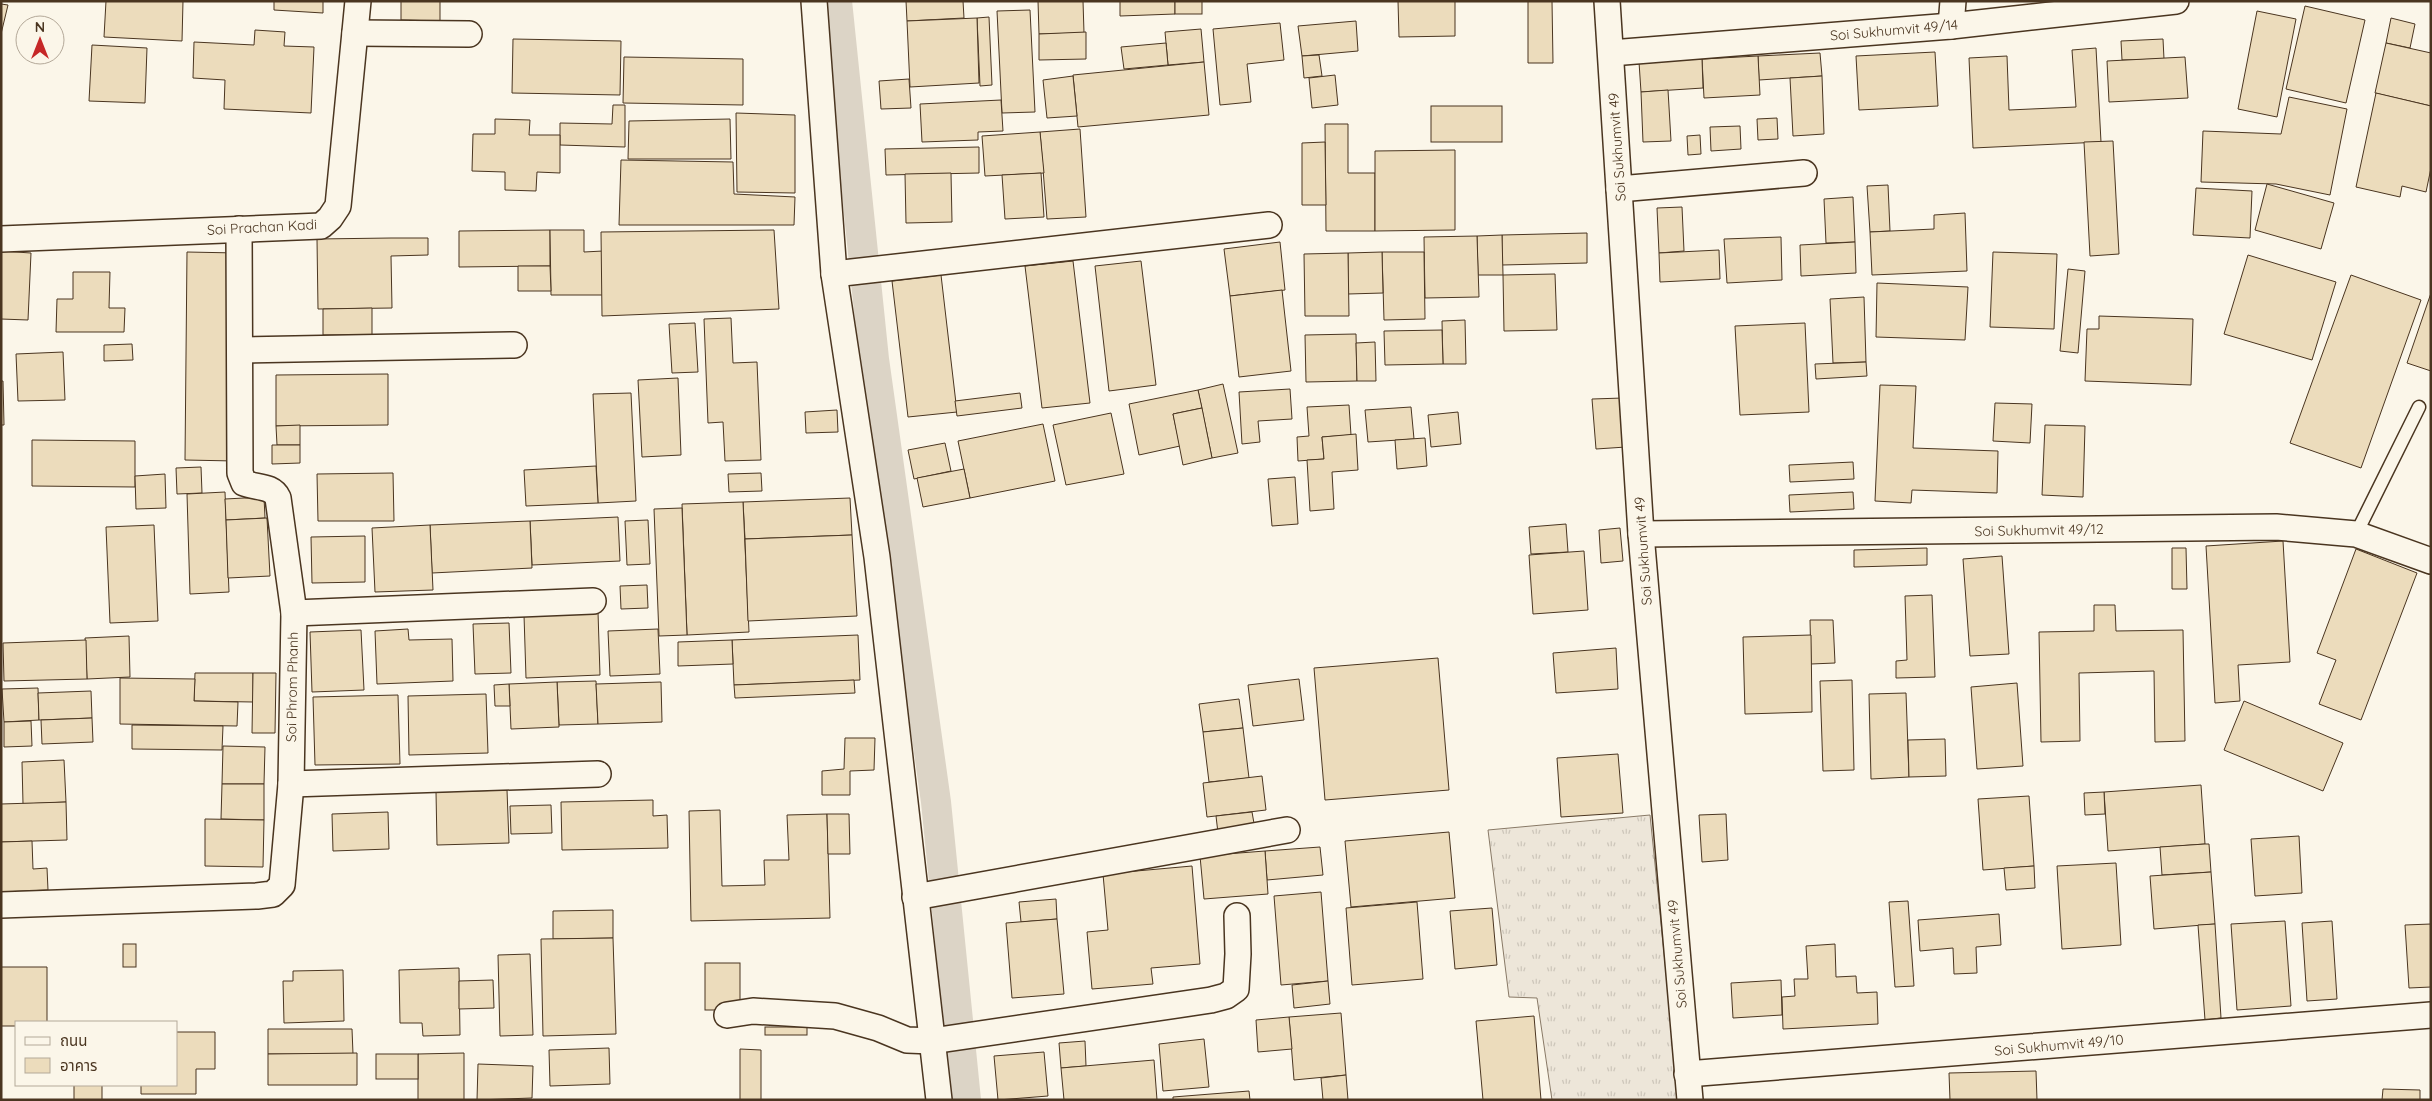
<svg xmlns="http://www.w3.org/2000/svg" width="2432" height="1101" font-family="Quicksand,'Noto Sans Thai',sans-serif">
<defs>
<pattern id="grass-tufts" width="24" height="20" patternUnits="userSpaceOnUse" patternTransform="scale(1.25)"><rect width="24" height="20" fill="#ede6d9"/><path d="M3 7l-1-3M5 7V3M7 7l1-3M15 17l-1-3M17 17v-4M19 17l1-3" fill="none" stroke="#cdc6ba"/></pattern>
</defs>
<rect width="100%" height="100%" fill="#fbf6e9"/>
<path fill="url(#grass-tufts)" stroke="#887966" d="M1650,815l29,285h-127l-15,-102 -28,-1 -21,-167z"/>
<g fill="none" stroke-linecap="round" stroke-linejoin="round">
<path stroke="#dcd4c6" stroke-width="30" d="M837,1l37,358 62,443 30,298"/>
</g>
<g fill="#ecdcbc" stroke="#4a3520">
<path d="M106,1h77l-1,40 -78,-4z"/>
<path d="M274,1h49v12l-49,-3z"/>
<path d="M401,1h39v20l-39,-1z"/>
<path d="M906,1h57l1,17 -57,3z"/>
<path d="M1038,1h45l1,32 -45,1z"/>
<path d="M1120,1h55v13l-55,2z"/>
<rect x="1175" y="1" width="27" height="13"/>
<path d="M1398,1h57v35l-56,1z"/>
<path d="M1528,1h24l1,62h-25z"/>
<path d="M1,4l7,1 -7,29z"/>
<path d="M2305,6l60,14 -19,83 -60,-14z"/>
<path d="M1030,10l5,102 -33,1 -5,-102z"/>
<path d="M2257,11l39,8 -19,98 -39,-8z"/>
<path d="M989,17l3,68 -12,1 -3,-68z"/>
<path d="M977,18l2,65 -69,4 -3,-66z"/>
<path d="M2391,18l24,6 -5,24 -24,-5z"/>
<path d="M1356,21l2,30 -56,5 -4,-30z"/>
<path d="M1280,23l4,37 -37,4 4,38 -31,3 -7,-76z"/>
<path d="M1201,29l3,33 -36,3 -3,-33z"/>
<path d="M255,30l30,2 -1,14 30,1 -3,66 -87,-4 1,-29 -32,-2 1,-36 60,3z"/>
<path d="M1086,32v27l-47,1v-26z"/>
<path d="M513,39l108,2 -1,54 -108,-2z"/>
<path d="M2163,39l1,20 -42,1 -1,-19z"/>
<path d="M1166,43l2,22 -44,4 -3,-22z"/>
<path d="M2386,43l45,10v53l-56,-13z"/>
<path d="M92,45l55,3 -2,55 -56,-2z"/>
<path d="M2096,48l5,94 -128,6 -4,-90 38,-2 2,54 67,-3 -4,-57z"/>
<path d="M1935,52l3,54 -79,4 -3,-54z"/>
<path d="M1820,53l2,23 -63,4 -1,-24z"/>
<path d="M1319,55l3,21 -18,2 -2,-22z"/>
<path d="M1758,56l2,39 -56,3 -2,-39z"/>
<path d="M624,57l119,2v46l-120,-2z"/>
<path d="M2185,57l3,41 -79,4 -2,-41z"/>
<path d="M1702,59l1,29 -62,4 -2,-30z"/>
<path d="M1204,62l5,53 -131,12 -5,-52z"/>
<path d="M1335,75l3,30 -26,3 -3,-30z"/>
<path d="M1073,76l4,40 -30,2 -4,-38z"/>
<path d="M1822,76l2,58 -31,2 -3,-58z"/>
<path d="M909,79l2,29 -30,1 -2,-28z"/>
<path d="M1668,90l3,51 -28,1 -2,-50z"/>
<path d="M2376,93l55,13v62l-5,24 -24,-6 -2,11 -44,-10z"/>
<path d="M2289,97l58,12 -17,86 -54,-11 -75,-2 2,-51 78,3z"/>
<path d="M1001,100l2,31 -25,1v8l-56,2 -2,-38z"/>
<path d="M613,105h12v42l-65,-2v-22l52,1z"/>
<rect x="1431" y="106" width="71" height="36"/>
<path d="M736,113l59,2v78l-58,-1z"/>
<path d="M1777,118l1,21 -20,1 -1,-21z"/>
<path d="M495,119l35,1 -1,15h31v38l-23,-1 -1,19 -31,-1v-18l-33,-1 1,-37h22z"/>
<path d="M730,119l1,40h-103l1,-38z"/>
<path d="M1325,124h23v49h27v58h-49z"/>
<path d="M1740,126l1,23 -30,2 -1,-24z"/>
<path d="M1080,129l6,88 -39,2 -7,-87z"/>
<path d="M1040,132l4,41 -59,3 -3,-40z"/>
<path d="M1700,135l1,19 -13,1 -1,-19z"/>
<path d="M2113,141l6,113 -29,2 -6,-114z"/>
<path d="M1325,142l1,63h-24v-62z"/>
<path d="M979,147v26l-93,2 -1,-26z"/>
<path d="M1455,150v80l-80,1v-80z"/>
<path d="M621,160l112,2 1,32 61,3 -1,28h-175z"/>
<path d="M951,173l1,49 -46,1 -1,-49z"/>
<path d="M1041,173l3,44 -39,2 -3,-44z"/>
<path d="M2267,184l67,19 -13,46 -66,-19z"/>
<path d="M1888,185l2,46 -20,1 -3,-46z"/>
<path d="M2196,188l56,3 -2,47 -57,-3z"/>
<path d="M1853,197l2,45 -29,1 -2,-44z"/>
<path d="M1682,207l2,44 -25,2 -2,-45z"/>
<path d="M1965,213l2,58 -95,4 -2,-43 64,-3v-14z"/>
<path d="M550,230v36l-91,1v-36z"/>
<path d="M550,230h34v22l19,-1v44h-52z"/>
<path d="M774,230l5,79 -177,7 -1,-84z"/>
<path d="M1587,233v30l-85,2v-30z"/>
<path d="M1502,235l1,40h-25l-1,-39z"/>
<path d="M1477,236l2,61 -54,1 -1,-61z"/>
<path d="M1781,237l1,43 -55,3 -3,-44z"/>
<path d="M391,238h37v17l-37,1 1,52 -74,1 -1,-70z"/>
<path d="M1280,242l5,48 -55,6 -6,-47z"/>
<path d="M1855,242l1,31 -55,3 -1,-31z"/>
<path d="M1719,250l1,29 -60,3 -1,-29z"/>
<path d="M1,251l30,2 -3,67 -27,-1z"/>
<path d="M187,252l50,1 -2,208 -50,-1z"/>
<path d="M1382,252h42l1,67 -41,1z"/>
<path d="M1382,252l1,41 -35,1v-41z"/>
<path d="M1993,252l64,2 -3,75 -64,-2z"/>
<path d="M1348,253l1,63h-44l-1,-62z"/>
<path d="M2248,255l88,27 -24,78 -88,-26z"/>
<path d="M1073,261l17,142 -48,5 -17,-142z"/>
<path d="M1141,261l15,124 -47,6 -14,-125z"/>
<path d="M518,266h32l1,25h-33z"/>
<path d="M2068,269l17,2 -7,82 -18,-2z"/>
<path d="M73,272h37l-1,36h16l-1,24h-68l1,-33h16z"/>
<path d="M1555,274l2,56 -53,1 -1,-56z"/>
<path d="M941,275l16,137 -49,5 -16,-136z"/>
<path d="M2351,275l70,25 -60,168 -71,-25z"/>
<path d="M1877,283l91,4 -3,53 -89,-3z"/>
<path d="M1282,290l9,81 -52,6 -9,-81z"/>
<path d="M2431,293v78l-24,-8z"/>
<path d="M1864,297l2,65 -33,1 -3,-64z"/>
<path d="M372,308v27h-49v-26z"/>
<path d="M2099,316l94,3 -2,66 -106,-4 2,-52h12z"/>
<path d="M731,318l2,45 24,-1 4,98 -36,1 -2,-39 -15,1 -4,-104z"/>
<path d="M1465,320l1,44h-23l-1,-43z"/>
<path d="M695,323l3,49 -26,1 -3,-49z"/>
<path d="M1805,323l4,89 -69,3 -5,-89z"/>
<path d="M1442,330l1,34 -58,1 -1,-34z"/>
<path d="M1356,334l1,47 -51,1 -1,-47z"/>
<path d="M1375,342l1,39h-19l-1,-38z"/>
<path d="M132,344l1,16 -29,1v-16z"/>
<path d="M63,352l2,48 -47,1 -2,-47z"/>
<path d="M1866,362l1,14 -51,3 -1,-15z"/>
<path d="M388,374v51l-112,1v-51z"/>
<path d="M678,378l3,77 -39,2 -4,-77z"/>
<path d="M1,381h2l1,44h-3z"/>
<path d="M1223,384l15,69 -26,5 -14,-68z"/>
<path d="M1880,385l36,1 -3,62 85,3 -1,42 -85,-3 -1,13 -36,-2z"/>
<path d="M1290,389l2,30 -34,2 2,21 -18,2 -3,-52z"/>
<path d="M1198,390l4,18 -29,6 7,32 -41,9 -10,-51z"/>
<path d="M631,393l5,108 -38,2 -5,-109z"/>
<path d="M1020,393l2,15 -65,8 -2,-15z"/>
<path d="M1623,398l3,49 -30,2 -4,-50z"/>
<path d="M1995,403l37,1 -2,39 -37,-2z"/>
<path d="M1349,405l2,30 -29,2 2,22 -26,2 -1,-24 12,-1 -2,-29z"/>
<path d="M1411,407l3,32 -46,3 -3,-32z"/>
<path d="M1202,408l10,50 -29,7 -10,-51z"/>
<path d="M837,410l1,22 -32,1 -1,-21z"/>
<path d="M1458,412l3,32 -30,3 -3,-32z"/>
<path d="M1111,413l13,61 -58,11 -13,-60z"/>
<path d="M1043,424l12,57 -85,17 -12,-57z"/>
<path d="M300,425v20h-23l-1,-19z"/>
<path d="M2045,425l40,1 -2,71 -41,-2z"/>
<path d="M1356,434l2,36 -26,2 2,37 -24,2 -3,-51 17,-1 -2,-22z"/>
<path d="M1425,438l2,28 -30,3 -2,-29z"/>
<path d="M32,440l103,1v46l-103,-1z"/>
<path d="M945,443l6,28 -37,8 -6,-29z"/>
<path d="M272,445h28v18l-28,1z"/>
<path d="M1853,462l1,17 -64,3 -1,-17z"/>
<path d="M596,466l2,37 -72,3 -2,-36z"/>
<path d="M201,467l1,26 -25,1 -1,-26z"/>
<path d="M964,469l6,29 -47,9 -6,-29z"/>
<path d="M393,473l1,48h-76l-1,-47z"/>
<path d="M761,473l1,18 -33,1 -1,-18z"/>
<path d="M165,474l1,34 -30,1 -1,-33z"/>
<path d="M1295,477l3,47 -26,2 -4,-47z"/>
<path d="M225,492l4,100 -39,2 -3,-100z"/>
<path d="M1853,492l1,17 -64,3 -1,-17z"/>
<path d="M264,497l1,21 -39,2 -1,-21z"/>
<path d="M850,498l2,37 -107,4 -2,-37z"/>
<path d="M743,502l6,130 -62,3 -5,-131z"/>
<path d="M682,508l5,127 -28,1 -5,-127z"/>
<path d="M618,517l2,44 -88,4 -2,-44z"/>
<path d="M267,518l3,58 -42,2 -2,-58z"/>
<path d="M648,520l2,44 -23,1 -2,-44z"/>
<path d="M530,521l2,47 -100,5 -2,-48z"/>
<path d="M1566,524l2,28 -37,2 -2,-27z"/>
<path d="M154,525l4,96 -48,2 -4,-96z"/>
<path d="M430,525l3,65 -58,2 -3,-64z"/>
<path d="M1620,528l3,33 -22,2 -2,-33z"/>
<path d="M852,535l5,81 -109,5 -3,-82z"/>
<path d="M365,536v46l-53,1 -1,-46z"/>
<path d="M2283,541l7,121 -52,3 2,36 -25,2 -9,-157z"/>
<path d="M1927,548v17l-73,2v-17z"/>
<path d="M2172,548h14l1,41h-15z"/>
<path d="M2356,549l61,24 -56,147 -42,-16 17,-44 -19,-7z"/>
<path d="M1584,551l4,59 -55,4 -4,-59z"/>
<path d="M2002,556l7,98 -39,2 -7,-97z"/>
<path d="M647,585l1,23 -27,1 -1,-23z"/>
<path d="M1932,595l3,82 -39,1v-17l11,-1 -2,-64z"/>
<path d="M2094,605h21l1,26 67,-1 2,111 -30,1 -1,-71 -75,2 1,68 -39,1 -2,-110 55,-1z"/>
<path d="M598,612l2,63 -74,3 -2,-63z"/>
<path d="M1810,620h23l2,43 -24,1z"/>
<path d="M509,623l2,50 -36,1 -2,-50z"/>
<path d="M408,629l1,11 43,-1 1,42 -76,3 -2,-53z"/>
<path d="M658,629l2,45 -50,2 -2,-45z"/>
<path d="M361,630l3,60 -52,2 -2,-60z"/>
<path d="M858,635l2,45 -126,5 -2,-45z"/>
<path d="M1811,635l1,77 -67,2 -2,-77z"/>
<path d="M129,636l1,41 -43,2 -2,-41z"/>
<path d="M86,640l1,39 -83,2 -1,-38z"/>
<path d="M732,640l1,24 -55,2v-24z"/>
<path d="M1616,648l2,41 -62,4 -3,-40z"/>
<path d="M1438,658l11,132 -124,10 -11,-132z"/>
<path d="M195,673h58v29l-59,-1z"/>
<path d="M253,673h23l-1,60h-23z"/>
<path d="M120,678l75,1 -1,22 44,1 -1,24 -117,-2z"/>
<path d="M1299,679l5,41 -51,6 -5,-41z"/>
<path d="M854,680l1,13 -120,5 -1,-13z"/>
<path d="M1852,680l2,90 -31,1 -3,-90z"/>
<path d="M596,681l2,43 -39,1 -2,-43z"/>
<path d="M557,682l2,45 -48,2 -2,-45z"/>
<path d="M661,682l1,40 -64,2 -2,-40z"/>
<path d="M2017,683l6,83 -46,3 -6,-82z"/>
<path d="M509,684l1,22h-15l-1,-21z"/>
<path d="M38,688l1,32 -35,2 -2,-33z"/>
<path d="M91,691l1,27 -53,2 -1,-27z"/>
<path d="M1906,693l3,84 -38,2 -2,-85z"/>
<path d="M486,694l2,59 -79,2 -1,-59z"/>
<path d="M398,695l2,69 -85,1 -2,-68z"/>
<path d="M1239,699l4,29 -40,4 -4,-28z"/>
<path d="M2244,701l99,42 -20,48 -99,-41z"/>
<path d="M92,718l1,24 -51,2 -1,-24z"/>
<path d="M31,721l1,25 -28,1v-25z"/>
<path d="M132,725l91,1 -1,24 -90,-1z"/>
<path d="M1243,728l6,50 -40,4 -6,-50z"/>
<path d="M845,738h30l-1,32 -24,1v24h-28v-24l22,-2z"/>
<path d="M1945,739l1,37 -37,1 -1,-37z"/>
<path d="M223,746l42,1 -1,37h-42z"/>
<path d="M1618,754l5,59 -62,4 -4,-59z"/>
<path d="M64,760l2,42 -43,2 -1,-42z"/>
<path d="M1262,776l4,34 -59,7 -4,-34z"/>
<path d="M222,784h42v36l-43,-1z"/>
<path d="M2201,785l4,59 -97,7 -4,-59z"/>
<path d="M507,790l2,53 -72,2 -1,-53z"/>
<path d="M2104,792l1,22 -20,1 -1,-22z"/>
<path d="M2029,796l5,70 -51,4 -5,-71z"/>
<path d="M653,800v16l14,-1 1,33 -106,2 -1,-48z"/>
<path d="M66,802l1,38 -66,2v-38z"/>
<path d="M551,805l1,28 -41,1 -1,-28z"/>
<path d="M720,810l2,76 43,-1 -1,-25h25l-2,-45 40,-1 3,104 -139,3 -2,-110z"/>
<path d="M388,812l1,37 -56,2 -1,-37z"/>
<path d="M1252,812l3,17 -37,4 -2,-17z"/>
<path d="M827,814h22l1,40h-22z"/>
<path d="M1726,814l2,46 -26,2 -3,-47z"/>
<path d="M205,819l59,1 -1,47 -58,-1z"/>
<path d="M1449,832l6,66 -104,9 -6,-66z"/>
<path d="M2299,836l3,57 -47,3 -4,-57z"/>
<path d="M32,841l1,28 14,-1 1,22 -47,2v-50z"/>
<path d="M2205,844h4l2,28 -49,3 -2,-28z"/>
<path d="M1320,847l3,28 -56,5 -2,-29z"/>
<path d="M1265,851l3,43 -64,5 -4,-43z"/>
<path d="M2116,863l5,82 -59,4 -5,-83z"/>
<path d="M1192,866l8,98 -49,4 2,16 -61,5 -5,-57 21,-2 -5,-56z"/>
<path d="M2034,866l1,22 -29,2 -2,-22z"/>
<path d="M2211,872l4,52 -61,5 -4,-53z"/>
<path d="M1321,892l7,89 -47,4 -7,-89z"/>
<path d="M1056,899l1,20 -36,3 -2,-20z"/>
<path d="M1908,901l6,85 -19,1 -6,-85z"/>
<path d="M1417,902l6,77 -71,6 -6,-77z"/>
<path d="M1492,908l5,57 -42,4 -5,-58z"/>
<path d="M613,910v28l-60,1v-28z"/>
<path d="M1999,914l2,31 -25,2 1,26 -23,1 -1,-26 -33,3 -2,-31z"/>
<path d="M1057,919l7,75 -52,4 -6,-75z"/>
<path d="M2285,921l6,85 -54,4 -6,-86z"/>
<path d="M2332,921l5,78 -30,2 -5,-78z"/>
<path d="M2215,924l6,94 -16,2 -7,-95z"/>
<path d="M2431,924v63l-22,1 -4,-63z"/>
<path d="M613,938l3,96 -73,2 -2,-97z"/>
<rect x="123" y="944" width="13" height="23"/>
<path d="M1835,944l1,33 20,-1 1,17 20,-1 1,32 -95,5 -1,-32 13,-1 -1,-17h14l-2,-33z"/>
<path d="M530,954l3,81 -33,1 -2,-81z"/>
<rect x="705" y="963" width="35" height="47"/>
<path d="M1,967h46v55h-31v4h-15z"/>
<path d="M459,968l1,67 -37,1 -1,-13h-22l-1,-53z"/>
<path d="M343,970l1,51 -60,2 -1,-42h10v-10z"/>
<path d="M493,980l1,28 -35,1v-28z"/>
<path d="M1781,980l1,35 -49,3 -2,-35z"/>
<path d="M1328,981l2,23 -36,4 -2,-23z"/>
<path d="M1341,1013l5,62 -52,5 -5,-63z"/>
<path d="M1534,1016l7,84h-58l-7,-79z"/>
<path d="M1289,1017l3,32 -34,3 -2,-32z"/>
<rect x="765" y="1027" width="42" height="8"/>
<path d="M268,1029h84l1,25h-85z"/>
<path d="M176,1032h39v37h-19v25h-55v-9h35z"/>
<path d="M1204,1039l5,48 -46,4 -4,-47z"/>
<path d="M1085,1041l1,25 -25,2 -2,-25z"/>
<path d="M609,1048l1,36 -60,2 -1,-36z"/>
<path d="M740,1049l21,1v50h-21z"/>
<path d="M1044,1052l4,44 -50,4 -4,-44z"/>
<path d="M357,1053v32h-89v-31z"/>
<path d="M464,1053v47h-46v-46z"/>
<rect x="376" y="1054" width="42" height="25"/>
<path d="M1154,1060l3,40h-93l-3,-32z"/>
<path d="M478,1064l55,2 -1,32 -55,2z"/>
<path d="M2036,1071l1,29h-87l-1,-27z"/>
<path d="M1346,1075l2,25h-25l-2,-22z"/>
<rect x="74" y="1085" width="28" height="15"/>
<path d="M2383,1089l37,1v10h-38z"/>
<path d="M1249,1091l1,9h-77v-3z"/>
</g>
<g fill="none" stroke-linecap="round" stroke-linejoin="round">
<defs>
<path id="service" d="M2356,534l63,-127"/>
<g id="minor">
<path d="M814,1l20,273 43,283 62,543"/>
<path d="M1607,1l34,533 49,566"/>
<path d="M1951,26l2,-25"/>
<path d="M355,33l114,1"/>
<path d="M1611,53l340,-27 225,-25"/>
<path d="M1619,189l185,-16"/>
<path d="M1,239l320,-13 9,-8 8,-12 20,-205"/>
<path d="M834,274l435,-49"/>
<path d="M240,350l274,-5"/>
<path d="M1641,534l635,-7 80,7 75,27"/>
<path d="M294,613l299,-12"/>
<path d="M291,784l307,-10"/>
<path d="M915,897l372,-67"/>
<path d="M1,905l256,-9 16,-2 9,-9 9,-101 3,-171 -16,-115c-6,-13 -22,-10 -34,-15l-4,-10 -1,-244"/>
<path d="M727,1015l26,-4 82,5 43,12 29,12 25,1 279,-41 15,-4 10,-7 2,-35 -1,-38"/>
<path d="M1687,1074l744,-59"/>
</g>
</defs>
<use href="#service" stroke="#4a3520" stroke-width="15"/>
<use href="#minor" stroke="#4a3520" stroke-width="28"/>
<use href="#service" stroke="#fbf6e9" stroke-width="12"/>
<use href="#minor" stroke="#fbf6e9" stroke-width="25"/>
</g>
<g text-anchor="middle" stroke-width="4" stroke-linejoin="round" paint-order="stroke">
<g font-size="14" fill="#4a3520" stroke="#fbf6e9">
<text transform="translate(1894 30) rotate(-5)" y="5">Soi Sukhumvit 49/14</text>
<text transform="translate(1617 147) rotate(-94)" y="5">Soi Sukhumvit 49</text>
<text transform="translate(262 227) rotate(-3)" y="5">Soi Prachan Kadi</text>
<text transform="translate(2039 530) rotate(-1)" y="5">Soi Sukhumvit 49/12</text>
<text transform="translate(1643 551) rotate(-94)" y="5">Soi Sukhumvit 49</text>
<text transform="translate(292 687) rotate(-89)" y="5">Soi Phrom Phanh</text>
<text transform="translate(1677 954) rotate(-95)" y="5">Soi Sukhumvit 49</text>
<text transform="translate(2059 1045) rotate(-5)" y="5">Soi Sukhumvit 49/10</text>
</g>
</g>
<rect width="2432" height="1101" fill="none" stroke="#4a3520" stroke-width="5"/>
<rect x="15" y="1021" width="162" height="65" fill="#fbf6e9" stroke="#b4a999"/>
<rect x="25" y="1037" width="25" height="8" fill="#fbf6e9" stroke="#b4a999"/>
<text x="60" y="1046" font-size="15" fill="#4a3520">ถนน</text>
<rect x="25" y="1058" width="25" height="15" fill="#ecdcbc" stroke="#b4a999"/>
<text x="60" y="1071" font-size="15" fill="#4a3520">อาคาร</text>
<g transform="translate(40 40)"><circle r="24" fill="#fbf6e9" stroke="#b4a999"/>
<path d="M0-4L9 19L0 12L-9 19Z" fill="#c62828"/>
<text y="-8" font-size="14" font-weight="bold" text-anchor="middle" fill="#4a3520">N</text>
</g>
</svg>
